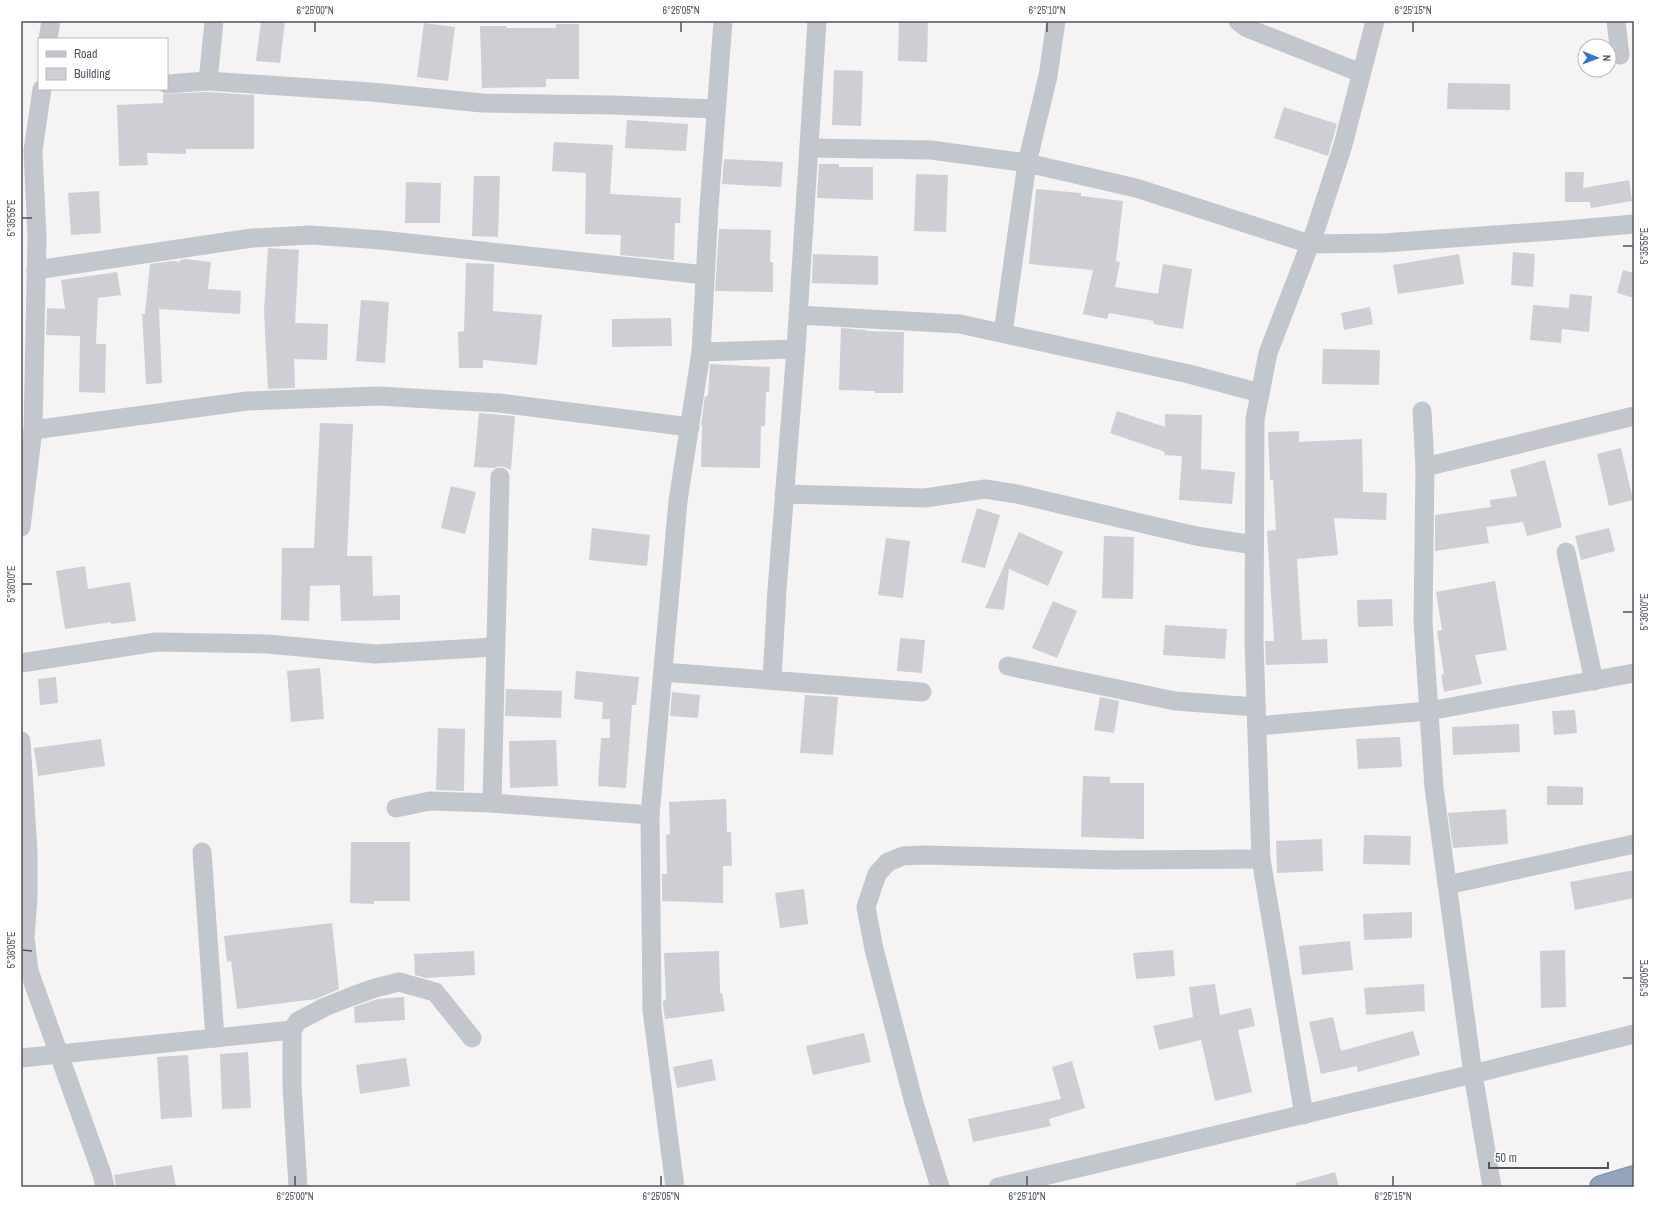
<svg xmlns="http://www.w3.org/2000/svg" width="1655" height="1208" font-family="'Archivo Narrow',sans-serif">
<rect width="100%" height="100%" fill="#f5f3f3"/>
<g fill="#cecfd4">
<path d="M261,21h24l-5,42 -24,-2z"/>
<path d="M899,21h29l-1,41 -29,-1z"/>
<path d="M424,23l31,4 -7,54 -31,-4z"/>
<path d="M556,24h23v55h-33v8l-64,1 -2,-62h26l1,2h49z"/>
<path d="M834,70l29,1 -2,55 -29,-1z"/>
<path d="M1448,83l62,1v26l-63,-1z"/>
<path d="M208,92l46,3v54h-68v5l-39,-1 1,12 -29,1 -2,-61 46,-2v-9z"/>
<path d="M1284,107l53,17 -9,32 -54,-18z"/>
<path d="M627,120l61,4 -2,27 -61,-3z"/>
<path d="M554,142l59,3 -3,49 71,4 -1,25h-5l-1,37 -54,-5 1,-20 -36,-1 1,-61 -34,-2z"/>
<path d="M724,159l59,3 -2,25 -59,-3z"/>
<path d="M819,164h20v3h34v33l-56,-2z"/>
<path d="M1565,172h19l-1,16 46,-8 3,21 -41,7 -1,-6h-25z"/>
<path d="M916,174l32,1 -2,57 -32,-1z"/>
<path d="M474,176h26l-2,61 -26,-1z"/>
<path d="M406,182l35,1 -1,40h-35z"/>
<path d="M1036,189l45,4v3l42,5 -7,60 4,1 -5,25 43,7 5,-30 29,5 -9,60 -30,-5 1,-3 -45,-8 -2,6 -24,-5 10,-44 -64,-6z"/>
<path d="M99,191l2,42 -30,2 -3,-42z"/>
<path d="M719,229l52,1 -1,32h3v30l-58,-1z"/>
<path d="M268,248l31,2 -4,73 33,1 -1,36 -33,-1 1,29 -27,1 -4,-78z"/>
<path d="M1513,252l22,2 -2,33 -22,-2z"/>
<path d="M813,254l65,2v29l-66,-2z"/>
<path d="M1459,254l5,30 -66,10 -5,-29z"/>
<path d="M185,259l26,3 -3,27 33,2 -1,23 -81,-5 3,74 -16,1 -4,-70h3l5,-50 22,-3 8,1v-2z"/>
<path d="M466,263l28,1 -1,47 49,4 -5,50 -54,-5v8h-24l-1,-36 6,-1z"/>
<path d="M1623,270l11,3v25l-17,-5z"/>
<path d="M117,272l4,23 -23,3 -2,46h10l-1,49 -26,-1 1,-56 -34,-1 1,-27 18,1 -4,-29z"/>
<path d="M1570,294l22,2 -3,36 -27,-3 -1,14 -31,-3 3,-35 36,3z"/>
<path d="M361,300l28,2 -4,61 -29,-2z"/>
<path d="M1370,307l3,17 -29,6 -3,-17z"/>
<path d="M671,318l1,28 -60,1v-28z"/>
<path d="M841,328l25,2v1l38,1 -1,61h-28v-2l-36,-1z"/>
<path d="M1323,349l57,1 -1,35 -57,-1z"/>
<path d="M710,364l60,3 -1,25h-3l-1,34h-4l-1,42 -59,-1 1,-42h-1l4,-29h3z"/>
<path d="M1117,411l48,16v-13l37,1 -1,54 34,3 -3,32 -53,-4 3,-44 -18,-1 1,-3 -55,-19z"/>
<path d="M479,413l36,3 -4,54 -10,-4 -7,2 -20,-1z"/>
<path d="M320,423l33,1 -6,132h25l1,40 27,-1v25l-59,1 -1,-36 -30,1 -1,35 -28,-1 1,-72h32z"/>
<path d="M1299,431v11l63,-3 1,53 24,1 -1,27 -52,-2 4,37 -41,4 5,81 25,-1 1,24 -62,2 -1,-24h9l-7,-110 9,-1 -3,-50h-3l-2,-48z"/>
<path d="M1621,448l12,52 -24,6 -12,-52z"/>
<path d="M1545,460l17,67 -35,9 -4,-14 -37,5 3,16 -54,8v-36l56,-8 -1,-7 27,-4 -7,-26z"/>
<path d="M451,486l25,6 -11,42 -24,-6z"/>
<path d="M977,508l23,7 -15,53 -24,-6z"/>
<path d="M592,528l58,7 -3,31 -58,-6z"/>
<path d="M1609,528l6,23 -34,9 -6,-24z"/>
<path d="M1019,532l44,20 -15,34 -39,-17 -5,41 -19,-2z"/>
<path d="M1104,536l30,1 -1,62 -31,-1z"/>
<path d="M886,538l24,3 -7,57 -25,-3z"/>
<path d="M85,566l3,23 42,-7 6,39 -25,3v-2l-46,7 -9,-58z"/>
<path d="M1495,581l12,69 -32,5 7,29 -38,8 -3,-17 3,-1 -7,-43 5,-1 -6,-38z"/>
<path d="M1392,599l1,27 -35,1 -1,-27z"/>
<path d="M1053,601l24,10 -20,47 -25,-10z"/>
<path d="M1165,625l62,4 -2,30 -62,-4z"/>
<path d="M900,638l25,2 -3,33 -25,-2z"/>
<path d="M320,668l4,51 -33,3 -4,-51z"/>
<path d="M576,671l63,6 -3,28h-4l-6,83 -28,-2 3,-48h9v-19h-8l1,-17 -29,-3z"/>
<path d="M56,677l2,26 -18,2 -2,-26z"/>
<path d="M506,689l56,2 -1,27 -56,-2z"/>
<path d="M672,692l28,3 -2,23 -28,-2z"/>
<path d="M805,695l33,2 -5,58 -33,-2z"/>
<path d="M1100,697l19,4 -5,32 -20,-3z"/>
<path d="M1575,710l2,23 -23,2 -2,-24z"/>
<path d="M1519,724l1,28 -67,3 -1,-28z"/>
<path d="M438,728l27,1 -1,62 -28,-1z"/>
<path d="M1400,737l2,30 -44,2 -2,-30z"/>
<path d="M101,739l4,27 -67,10 -4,-28z"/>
<path d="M556,740l2,46 -48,2 -1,-47z"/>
<path d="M1083,776l27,1v6h34v56l-63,-2z"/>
<path d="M1547,786l36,1v18h-36z"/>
<path d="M726,799l1,33h4l1,34h-9v37l-61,-2v-27h5l-1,-39 4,-1 -1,-32z"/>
<path d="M1506,809l2,35 -55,4 -5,-35z"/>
<path d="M1364,835l47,1 -1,29 -47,-1z"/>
<path d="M1322,839l1,32 -46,2 -1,-32z"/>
<path d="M351,842h59v59h-36v3l-24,-1z"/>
<path d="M1634,870v28l-59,12 -5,-28z"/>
<path d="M804,889l4,35 -28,4 -5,-35z"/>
<path d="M1412,912v26l-48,2 -1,-26z"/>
<path d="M332,923l7,66 -23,10 -79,10 -6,-48 -4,1 -3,-26z"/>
<path d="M1350,941l3,29 -51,5 -3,-29z"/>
<path d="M1173,950l2,26 -39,3 -3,-26z"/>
<path d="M1565,950l1,57 -25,1 -1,-57z"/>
<path d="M474,951l1,24 -49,3 -11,-3 -1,-21z"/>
<path d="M719,951l1,42h2l3,18 -60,8 -2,-14v-4l3,-1 -2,-47z"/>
<path d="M1215,984l5,31 31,-7 4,18 -17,4 14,62 -37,9 -14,-61 -42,10 -6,-24 40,-9 -4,-30z"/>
<path d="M1424,984l1,27 -59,4 -2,-27z"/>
<path d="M404,997l1,23 -50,3 -1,-16 24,-8z"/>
<path d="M1333,1017l8,34 72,-20 7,24 -62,17 -1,-6 -36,8 -12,-52z"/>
<path d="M864,1033l7,29 -58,13 -7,-29z"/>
<path d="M248,1052l3,56 -29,1 -2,-55z"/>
<path d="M188,1055l4,62 -31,2 -4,-62z"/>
<path d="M406,1058l4,28 -50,8 -4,-29z"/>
<path d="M712,1059l4,21 -39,8 -4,-21z"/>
<path d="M1072,1061l13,47 -36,11 2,7 -78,16 -5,-23 93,-20 -9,-32z"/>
<path d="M172,1165l4,22h-60l-2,-12z"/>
<path d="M1335,1172l4,15h-42l-1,-4z"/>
</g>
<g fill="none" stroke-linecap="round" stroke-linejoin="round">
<defs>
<path id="highway" d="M1601,1187l33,-10"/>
</defs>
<use href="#highway" stroke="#7c90a7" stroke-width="24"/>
<g stroke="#c1c7cd" stroke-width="19">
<path d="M1238,21l9,7 114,45"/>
<path d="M1616,21l4,34"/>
<path d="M48,39l3,-18"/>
<path d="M208,81l6,-60"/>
<path d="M167,84l41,-3 163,11 111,11 131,2 103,4"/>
<path d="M809,148l122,2 96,13 109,25 174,56 73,-1 182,-13 69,-6"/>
<path d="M36,270l216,-32 59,-3 70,5 324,35"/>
<path d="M798,315l162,9 229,50 71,19"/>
<path d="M1003,333l24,-170 21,-87 8,-55"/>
<path d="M701,352l95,-3"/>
<path d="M1422,411l3,56 -2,155 11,166 39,286 19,113"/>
<path d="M33,430l214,-29 131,-5 121,7 191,24"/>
<path d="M1425,467l209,-51"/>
<path d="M784,494l141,4 60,-9 32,5 179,42 58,9"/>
<path d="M21,527l12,-97 4,-194 -4,-85 9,-62"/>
<path d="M1566,552l28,129"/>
<path d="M21,663l135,-21 111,2 108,10 120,-7"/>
<path d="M1008,666l167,35 81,6"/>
<path d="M663,672l259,20"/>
<path d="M772,680l5,-90 19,-241 21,-328"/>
<path d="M1257,726l172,-15 205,-38"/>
<path d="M21,741l7,110v47l-3,40 4,33 73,203 3,13"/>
<path d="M492,803l8,-326"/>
<path d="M396,808l34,-7 62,2 158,12"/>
<path d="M202,852l13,186"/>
<path d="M1447,885l187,-41"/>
<path d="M21,1058l271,-28"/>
<path d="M1304,1115l-43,-256 -7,-219 1,-221 13,-66 47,-122 28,-86 32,-124"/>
<path d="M298,1187l-6,-101v-56l6,-9 27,-14 25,-10 25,-9 24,-6 36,10 37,46"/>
<path d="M675,1187l-23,-177 -2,-195 28,-314 23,-149 8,-145 14,-186"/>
<path d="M940,1187l-26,-84 -40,-154 -8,-42 11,-33 11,-12 15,-6 22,-1 187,5 149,-1"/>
<path d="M998,1187l475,-113 161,-40"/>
</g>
<use href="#highway" stroke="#91a4bb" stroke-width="22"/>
</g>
<path fill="none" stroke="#4d565e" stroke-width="1.5" d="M315,32v-10M681,32v-10M1047,32v-10M1413,32v-10M22,218h10M1623,246h10M22,584h10M1623,612h10M22,950l10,1M1623,978h10M295,1186v-10M661,1186v-10M1027,1186v-10M1393,1186v-10"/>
<rect width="1655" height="1208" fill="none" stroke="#ffffff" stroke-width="44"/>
<rect x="38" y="38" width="130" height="52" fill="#ffffff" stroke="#b8bbbf"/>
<rect x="46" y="51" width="20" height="6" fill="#c1c7cd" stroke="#b8bbbf"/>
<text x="74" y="58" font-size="12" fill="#4d565e">Road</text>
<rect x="46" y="68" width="20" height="12" fill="#cecfd4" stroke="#b8bbbf"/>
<text x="74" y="78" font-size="12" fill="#4d565e">Building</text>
<g transform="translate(1597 58) rotate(91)"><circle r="19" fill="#ffffff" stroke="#b8bbbf"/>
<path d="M0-3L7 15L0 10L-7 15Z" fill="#3173d1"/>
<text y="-6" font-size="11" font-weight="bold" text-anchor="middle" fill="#4d565e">N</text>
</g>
<path d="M1489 1162v6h119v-6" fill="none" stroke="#4d565e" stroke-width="2"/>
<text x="1495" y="1162" font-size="12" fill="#4d565e" stroke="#ffffff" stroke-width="3" paint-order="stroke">50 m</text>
<rect x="22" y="22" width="1611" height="1164" fill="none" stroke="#4d565e" stroke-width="1.5"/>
<g font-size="10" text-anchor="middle" fill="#4d565e">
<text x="315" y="14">6°25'00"N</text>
<text x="681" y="14">6°25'05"N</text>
<text x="1047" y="14">6°25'10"N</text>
<text x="1413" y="14">6°25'15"N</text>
<text transform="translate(11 218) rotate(-90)" y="4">5°35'55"E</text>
<text transform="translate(1644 246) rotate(-90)" y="4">5°35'55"E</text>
<text transform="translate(11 584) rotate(-90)" y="4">5°36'00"E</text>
<text transform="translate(1644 612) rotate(-90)" y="4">5°36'00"E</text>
<text transform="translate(11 950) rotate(-90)" y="4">5°36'05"E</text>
<text transform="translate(1644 978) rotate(-90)" y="4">5°36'05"E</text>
<text x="295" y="1200">6°25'00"N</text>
<text x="661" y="1200">6°25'05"N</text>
<text x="1027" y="1200">6°25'10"N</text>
<text x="1393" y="1200">6°25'15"N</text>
</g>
</svg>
